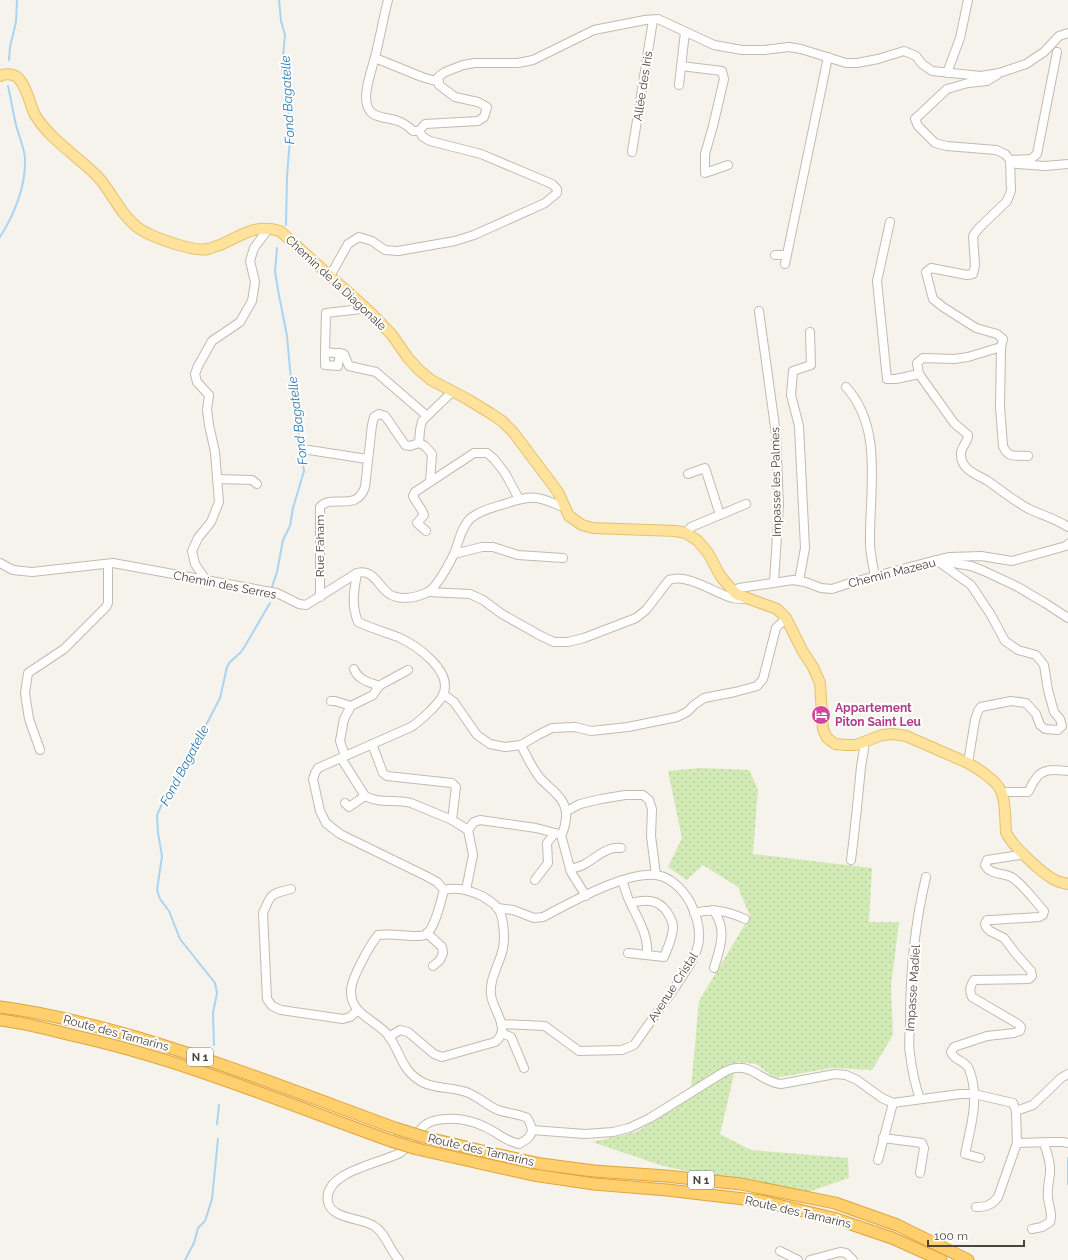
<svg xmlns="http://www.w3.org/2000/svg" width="1068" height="1260" font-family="Raleway,sans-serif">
<defs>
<pattern id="grass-dots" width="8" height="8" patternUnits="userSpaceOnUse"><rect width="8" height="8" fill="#d2eab5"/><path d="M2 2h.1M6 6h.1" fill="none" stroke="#b6ca9c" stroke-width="1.8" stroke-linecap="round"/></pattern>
</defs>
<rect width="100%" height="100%" fill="#f6f3ec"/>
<path fill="url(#grass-dots)" d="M700,768l49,2 9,19 -5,65 119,14 -3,54h30l-8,64 2,49 -21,35 -40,-2 -57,10 -19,-14 -19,-2 -17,72 31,16 97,8 1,20 -50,17 -136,-29 -71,-24 44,-10 54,-33 9,-98 51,-85 -12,-29 -35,-22 -16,15 -19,-13 14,-29 -14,-67z"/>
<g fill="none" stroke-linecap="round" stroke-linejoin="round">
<g stroke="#a9d4f2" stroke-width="2">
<path d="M279,0l2,21 4,14 -3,33 7,47 1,24 -3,37 -1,49"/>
<path d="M9,60l1,-13 6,-25 1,-22"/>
<path d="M0,237c15,-24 26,-50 25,-79 -1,-11 -6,-22 -9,-33 -3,-13 -5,-26 -8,-39"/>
<path d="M271,590l6,-18 6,-32 7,-14 3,-18 11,-37 -13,-91 -4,-44 -9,-46 -3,-19 2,-23"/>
<path d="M214,1045l-1,-32 4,-20 -2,-10 -35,-44 -11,-28 -9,-12 -3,-9 5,-34 -4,-23 -1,-18 5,-11 25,-42 33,-64 7,-31 3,-5 11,-10 4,-6 25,-43"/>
<path d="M217,1124l2,-19"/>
<path d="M1068,1158v26"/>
<path d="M185,1260l9,-17 4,-15 7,-7 7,-22 6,-60"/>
</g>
<defs>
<g id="minor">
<path d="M388,0c-5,19 -8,38 -13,57 -3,13 -15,42 -5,54 6,8 19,6 28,10 6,2 11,6 15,10h6"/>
<path d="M375,58l47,19 17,5"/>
<path d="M681,66l41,5 2,8 -11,47 -8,28v19l23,-8"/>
<path d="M947,73l13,-35 8,-38"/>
<path d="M997,75l-10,6 -19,2 -21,6 -32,30 3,7 17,17 12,3 49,4 9,4 5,6 1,31 -4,10 -28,27 -6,8 2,29 -2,9 -6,1 -36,-7 -5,4 7,27 10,8 33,21 21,6 6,5 -2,8 -33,10 -14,2 -31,-1 -6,5 2,11 35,49 14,12c0,8 -8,12 -7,20 0,15 17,20 27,26 14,10 26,20 41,28 13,6 27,10 39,18"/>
<path d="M679,85l6,-53"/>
<path d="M632,152l21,-132"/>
<path d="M1010,160l21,-1 6,-5 20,-102"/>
<path d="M1017,164l28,2 23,-2"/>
<path d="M890,222l-13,59 10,98h9l23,-5"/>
<path d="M775,255h11"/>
<path d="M785,264l43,-207"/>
<path d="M330,276l18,-32 11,-7 13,4 13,9 13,1 57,-10 19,-6 71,-32 12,-10v-4l-5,-5 -71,-30 -51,-13 -7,-4 -4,-6 6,-7 53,-3 6,-4 3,-10 -9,-5 -23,-5 -16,-12 -1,-8 7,-5 18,-7 12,-2h43l15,-3 61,-30 51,-10 13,-1 56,26 28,5h22l25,-3 12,2 45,14h11l21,-4 26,-8 12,5 6,8 10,7 49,5 18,-3 27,-9 18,-12 15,-16 9,-3"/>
<path d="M364,307l-3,2 -35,4 -1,39 19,2 5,12 27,6 51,44"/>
<path d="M759,311l17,123 3,71 -5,77"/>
<path d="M1001,347l-1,60 3,39c5,13 13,9 25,10"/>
<path d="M325,352v13l13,1 2,-13"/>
<path d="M846,387c38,42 23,104 24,156 0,11 3,22 5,33"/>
<path d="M419,443l6,3 7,8 -2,28"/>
<path d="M309,450l58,9"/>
<path d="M688,474l17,-6 15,47"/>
<path d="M217,479l35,1 5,4"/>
<path d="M426,531l-9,-8 7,-8c-3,-8 -8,-12 -11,-19l2,-4 59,-39h13l7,6 11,14 14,26"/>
<path d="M686,533l5,-6 55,-23"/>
<path d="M454,554l28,-7h11l25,8 45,3"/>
<path d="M941,559l9,-2 31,-1 31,5 54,-15 2,-2"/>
<path d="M936,560l35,25 20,30 14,26 13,9 18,5 8,10 4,25 6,22 6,7 2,7 -4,4 -13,-1 -5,-4 -4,-11 -10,-11 -15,-2 -30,6 -3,4 -3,9 -7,43"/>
<path d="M0,563l13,7 19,2 81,-9 164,30 22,11 7,1 51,-32"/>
<path d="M206,580l-11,-16 -3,-13 6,-13 13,-16 8,-20 -4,-50 -6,-27 -2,-15 2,-15 -12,-13 -2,-8 3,-8 14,-25 28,-19 12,-21 3,-19 -5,-21 4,-13 15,-20"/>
<path d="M799,581l6,-33 -6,-122 -8,-31 2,-24 18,-6 -1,-33"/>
<path d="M733,591l6,-3 54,-8 12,2 16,6 11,1 21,-7 83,-22 35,6 13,5 34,16 27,16 23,15"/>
<path d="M428,592l42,2 13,6 19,14 39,22 13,6h14l16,-4 52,-20 10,-8 23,-30c18,-7 46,13 63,18 4,1 8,1 12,1"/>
<path d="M320,597v-90c12,-14 36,6 45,-20l7,-62 2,-8 5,-3 6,2 3,4 17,25 5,1 9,-3 1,-13 2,-9 31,-30"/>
<path d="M354,669c4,11 15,13 25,17"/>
<path d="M443,694l11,8 23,33 13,9 15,3 16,-2 17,-10 14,-7 23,-1 16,4 37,-4 49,-10 10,-5 7,-7 10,-7 31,-6 22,-6 6,-7 13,-51 10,-10"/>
<path d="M331,701h4l16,5"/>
<path d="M372,744l11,29 4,3 65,7 4,4 -4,33"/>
<path d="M521,745c6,12 11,23 19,33 11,12 28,21 26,40 -1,7 -1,11 -5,17"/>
<path d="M40,750l-11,-31 -4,-26 3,-20 36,-24 42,-42 2,-4v-39"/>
<path d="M345,756l-5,-15 4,-22 7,-13 22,-11 6,-9 5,-3 24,-13"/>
<path d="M341,758l24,38c14,8 31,3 46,7l41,17 16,10 5,25 -7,35"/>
<path d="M1002,792h26c3,-4 4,-9 7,-12 7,-13 21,-10 33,-9"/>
<path d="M345,803l4,4 16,-11"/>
<path d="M567,811l13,-7 21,-5 24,-4h18l6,5 3,9 -1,27 5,39"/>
<path d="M468,830l6,-8 6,-2 56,8 19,5"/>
<path d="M561,835l10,37 15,24"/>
<path d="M851,860c4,-31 7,-62 10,-93 1,-9 4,-16 3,-25"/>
<path d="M570,869c4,-1 9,-2 13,-4 12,-6 23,-19 38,-17"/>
<path d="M535,880l13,-17 -1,-20 8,-10 3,1"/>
<path d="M622,880c2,6 4,12 6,18 8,18 21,36 19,57"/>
<path d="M291,889c-20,5 -20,4 -28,24l4,86 5,7 9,4 62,9 7,-2 8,-7"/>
<path d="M497,908l16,2 21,8 9,-1c27,-14 83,-46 113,-42 15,2 27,15 34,27 7,14 12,32 7,47 -4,14 -14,25 -21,37 -14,20 -28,39 -42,59l-12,5 -43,1 -34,-25 -44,-2"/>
<path d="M713,910c15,19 7,38 1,58"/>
<path d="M694,913c20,-5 33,-2 51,6"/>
<path d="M427,933l15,14 1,6 -3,7 -7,6"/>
<path d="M628,953l36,4c4,-10 9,-20 9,-30 0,-6 -3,-10 -6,-15 -9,-13 -21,-13 -36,-9"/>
<path d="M502,1033l9,4 13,31"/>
<path d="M389,1037l11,-7 8,2 26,22 8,3 53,-15c17,-13 -2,-31 -4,-47 -2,-17 9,-31 12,-47 2,-10 1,-33 -6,-41 -4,-4 -10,-8 -15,-11 -13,-6 -24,-9 -38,-6"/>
<path d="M920,1099c-5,-14 -8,-29 -10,-45 -2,-10 0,-22 0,-33 0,-48 5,-98 16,-144"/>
<path d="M532,1130l53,4 28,-2 16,-4 21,-10 74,-46c3,-1 8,-4 12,-4 18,-2 28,15 45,16l54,-10 11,1 11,5 25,18 11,5 67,-9h14l39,9 3,8"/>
<path d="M883,1138l39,5 2,5 -4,25"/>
<path d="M1017,1143l34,-1h12l5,1"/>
<path d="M980,1158l-15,-4c6,-28 15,-57 4,-85 -4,-9 -15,-8 -18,-17l3,-5 33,-11 27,-3 6,-2 1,-4 -3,-3 -46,-27c-3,-7 -2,-10 2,-17l55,-1 3,-3 -1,-5 -15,-17 -12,-16 -14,-7 -4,-4 -1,-3 2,-4h5l47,-3 4,-2 1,-4c-10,-11 -19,-24 -31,-33 -9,-6 -22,-2 -28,-13l2,-5 33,-5 2,-2"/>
<path d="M878,1160l15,-57"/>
<path d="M976,1207c10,0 16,-2 22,-10l19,-54 -1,-32 17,-6 28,-27 7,-4"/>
<path d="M1032,1229l10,-2 8,-5c3,-8 -1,-15 -2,-24 -1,-8 1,-16 2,-25 1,-10 -3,-21 -6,-30"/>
<path d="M780,1251l18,9"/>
<path d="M399,1260c-10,-10 -13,-27 -25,-34 -12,-8 -43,-7 -46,-24 -6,-30 53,-39 72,-49 3,-2 6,-6 8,-9 14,-16 16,-24 38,-25 13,-1 27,2 39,8 12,5 20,14 34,17 7,-4 15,-8 12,-18 -1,-2 -2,-6 -4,-8 -7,-4 -21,-5 -29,-8 -12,-5 -20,-14 -32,-18 -14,-5 -31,-3 -44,-10 -20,-11 -21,-28 -33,-46 -8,-10 -21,-16 -30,-25 -5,-5 -8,-12 -8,-19 -1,-12 19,-47 27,-57 13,-2 25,1 37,1 3,0 7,0 10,-1 10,-5 16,-35 19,-45l-7,-8 -11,-6 -86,-42 -14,-11 -6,-12 -7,-32 2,-6 3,-5 93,-41c9,-6 27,-22 32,-32 11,-24 -27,-50 -45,-58 -14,-5 -27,-9 -40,-15 -7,-18 -4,-31 -1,-49 16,-4 20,11 31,20 10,8 27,5 38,0 10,-4 23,-29 28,-39 5,-12 7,-27 17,-36 8,-7 20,-10 30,-13 11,-3 24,-9 36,-7 8,1 16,5 23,8l3,-1"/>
<path d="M810,1260l30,-8 6,1 7,7"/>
</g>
<path id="major" d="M0,76c5,-3 13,-2 17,1 9,7 13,28 18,38 16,26 43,41 63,62 14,15 22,37 39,50 13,10 56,25 71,22 4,-1 8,-3 12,-4 23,-10 34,-21 60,-14l90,81 22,23 16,23 11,12 12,10 36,19 23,14 12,8 11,11 45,60 11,24 13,9 11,3 83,3 10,2 12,8 10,12 13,24 15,17 41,15 9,9 16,32 11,17 7,16 3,46 4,9 8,6 11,1h10l26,-10 11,-1 13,2 62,27c9,5 29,18 33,28 5,11 4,29 5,41 5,13 35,40 47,47 5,3 10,4 15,5"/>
<g id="highway">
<path d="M0,1007c47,6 94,18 139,31 87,26 171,59 256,90"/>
<path d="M0,1020c24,3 48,9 71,15 110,24 214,68 320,106"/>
<path d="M424,1137l71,17 46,10 53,7 72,5 75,8 94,19 62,22 71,35"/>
<path d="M417,1149l116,26 61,9 73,6 94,11 72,17 59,20 49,22"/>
</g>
</defs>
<use href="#minor" stroke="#c2bbae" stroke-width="10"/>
<use href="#major" stroke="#e6c16a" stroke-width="12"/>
<use href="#highway" stroke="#e0a43c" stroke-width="13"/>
<use href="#minor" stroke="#fff" stroke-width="8"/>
<use href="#major" stroke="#ffe39c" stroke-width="10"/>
<use href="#highway" stroke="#ffcf6e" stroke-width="11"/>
<defs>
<g id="highway-bridge">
<path d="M395,1128l29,9"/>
<path d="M391,1141l26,8"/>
</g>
</defs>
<use href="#highway-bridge" stroke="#e0a43c" stroke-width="13" stroke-linecap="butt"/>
<use href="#highway-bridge" stroke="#ffcf6e" stroke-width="11"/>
</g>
<defs>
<symbol id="hotel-disc" viewBox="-11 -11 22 22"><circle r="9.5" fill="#d1479c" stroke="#fff"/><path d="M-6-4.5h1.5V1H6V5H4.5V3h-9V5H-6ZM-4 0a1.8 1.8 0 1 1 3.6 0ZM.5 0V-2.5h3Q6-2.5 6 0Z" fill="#fff"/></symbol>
</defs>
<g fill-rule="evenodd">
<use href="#hotel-disc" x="810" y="704" width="22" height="22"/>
</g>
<g text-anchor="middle" stroke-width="4" stroke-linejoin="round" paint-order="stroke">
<g fill="#fff" stroke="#817c74" stroke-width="1">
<rect x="187" y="1048" width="26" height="18" rx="3"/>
<rect x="688" y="1171" width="26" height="18" rx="3"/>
</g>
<g font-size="11" font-weight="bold" fill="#4b4439">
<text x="200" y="1061">N 1</text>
<text x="701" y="1184">N 1</text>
</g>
<g font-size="12" fill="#4b4439" stroke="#fff">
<text transform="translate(643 86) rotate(-81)" y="4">Allée des Iris</text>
<text transform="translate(336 283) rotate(43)" y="4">Chemin de la Diagonale</text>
<text transform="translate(776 482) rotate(-91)" y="4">Impasse les Palmes</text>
<text transform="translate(320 546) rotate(-90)" y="4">Rue Faham</text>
<text transform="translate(892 573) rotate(-14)" y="4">Chemin Mazeau</text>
<text transform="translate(225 585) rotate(11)" y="4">Chemin des Serres</text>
<text transform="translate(673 987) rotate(-57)" y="4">Avenue Cristal</text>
<text transform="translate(913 988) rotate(-86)" y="4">Impasse Madiel</text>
<text transform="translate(116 1033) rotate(15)" y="4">Route des Tamarins</text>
<text transform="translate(481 1150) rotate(13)" y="4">Route des Tamarins</text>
<text transform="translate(798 1212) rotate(13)" y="4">Route des Tamarins</text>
</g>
<g font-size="12" font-weight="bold" fill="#b23c85" stroke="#fff" text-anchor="start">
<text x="835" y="712">Appartement<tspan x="835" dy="14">Piton Saint Leu</tspan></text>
</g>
<g font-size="13" font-style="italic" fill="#2e7ab2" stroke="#fff">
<text transform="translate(287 100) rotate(-93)" y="5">Fond Bagatelle</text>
<text transform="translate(297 421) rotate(-97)" y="5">Fond Bagatelle</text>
<text transform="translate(184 765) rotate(-62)" y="5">Fond Bagatelle</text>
</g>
</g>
<path d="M928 1240v6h96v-6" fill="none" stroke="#4b4439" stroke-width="2"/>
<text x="934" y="1240" font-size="12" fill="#4b4439" stroke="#ffffff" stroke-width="3" paint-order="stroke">100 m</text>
</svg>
